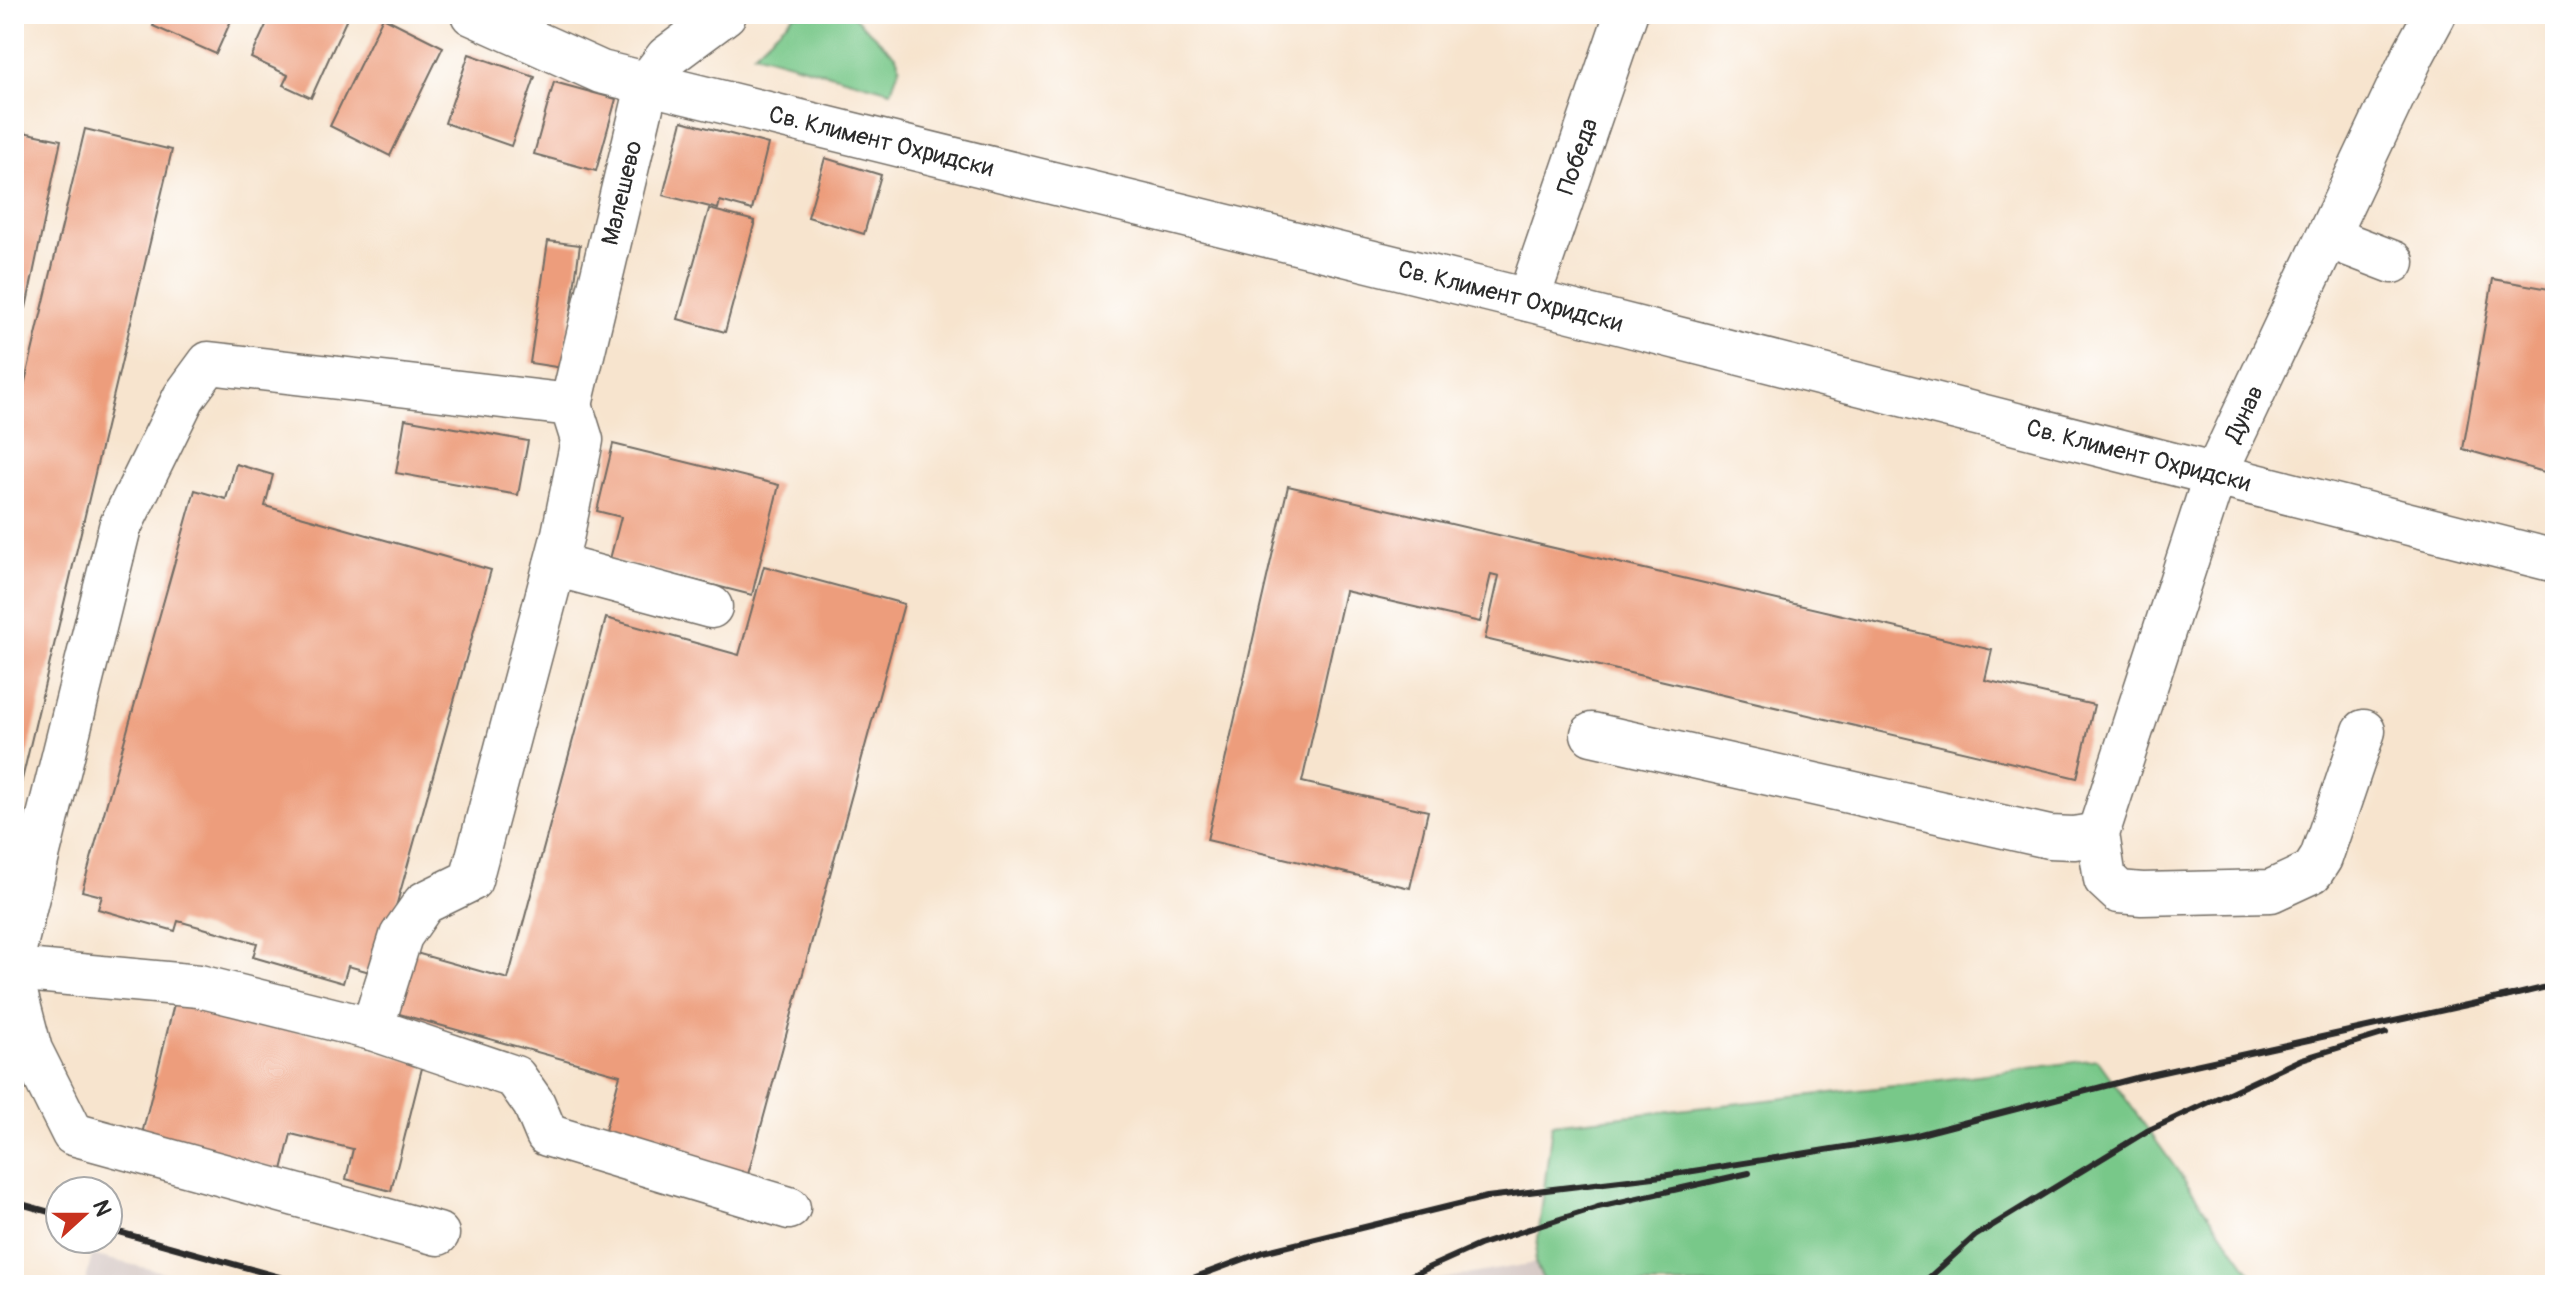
<svg xmlns="http://www.w3.org/2000/svg" width="2569" height="1299" font-family="Pangolin,sans-serif">
<rect width="100%" height="100%" fill="#fff"/>
<filter id="ink" filterUnits="userSpaceOnUse"><feTurbulence type="fractalNoise" baseFrequency=".0125" numOctaves="2"/><feDisplacementMap in="SourceGraphic" scale="16" xChannelSelector="R" yChannelSelector="G"/><feConvolveMatrix kernelMatrix="1 2 1 2 8 2 1 2 1" color-interpolation-filters="sRGB"/></filter>
<filter id="wash" filterUnits="userSpaceOnUse"><feTurbulence type="fractalNoise" baseFrequency=".006" numOctaves="4" result="noise"/><feDisplacementMap in="SourceGraphic" scale="32" xChannelSelector="R" yChannelSelector="G"/><feGaussianBlur stdDeviation="1.8" result="paint"/><feColorMatrix in="noise" values="0 0 0 0 0 0 0 0 0 0 0 0 0 0 0 0 0 1.4 0 .05"/><feComposite in="paint" operator="in"/></filter>
<g filter="url(#wash)">
<rect width="100%" height="100%" fill="#f7e4ce"/>
<g fill="#cfc0bb">
<path d="M92,1255l124,30h-131z"/>
<path d="M1535,1263l11,22h-139z"/>
</g>
<g fill="#78c889" stroke="#527a5a" stroke-width="2">
<path d="M795,14l57,1 44,41 4,10 -9,25 -137,-38z"/>
<path d="M2097,1059l163,226h-714l-11,-22 17,-139 351,-39z"/>
</g>
<g id="blocks">
<g fill="#ed9d7c">
<path d="M159,14h75l-18,40 -63,-28z"/>
<path d="M271,14h78l-38,84 -28,-13 5,-10 -37,-17z"/>
<path d="M383,17l60,30 -53,109 -60,-30z"/>
<path d="M469,54l66,23 -24,69 -66,-23z"/>
<path d="M554,82l62,17 -20,72 -62,-17z"/>
<path d="M682,121l86,23 -16,66 -32,-9 -2,8 -55,-14z"/>
<path d="M85,129l87,21 -157,659 -1,-381z"/>
<path d="M14,130l47,10 -35,168 -12,-2z"/>
<path d="M825,158l56,17 -17,59 -56,-17z"/>
<path d="M709,209l46,12 -30,111 -47,-13z"/>
<path d="M548,241l32,4 -17,123 -33,-5z"/>
<path d="M2493,279l62,11v185l-92,-26z"/>
<path d="M405,419l123,22 -10,54 -122,-22z"/>
<path d="M613,444l166,41 -27,110 -142,-36 11,-42 -24,-6z"/>
<path d="M236,464l37,11 -8,31 226,64 -114,404 -29,-8 -5,17 -90,-26 4,-14 -79,-22 -3,10 -77,-22 4,-13 -20,-5 113,-401 31,9z"/>
<path d="M1288,486l704,164 -7,30 109,25 -17,73 -592,-139 14,-63 -8,-2 -11,48 -135,-31 -43,191 126,29 -18,77 -203,-48z"/>
<path d="M764,566l140,38 -157,574 -144,-40 17,-63 -228,-63 17,-61 99,28 98,-361 133,37z"/>
<path d="M175,1000l248,64 -32,127 -45,-12 7,-30 -62,-15 -9,36 -140,-36z"/>
</g>
</g>
</g>
<g filter="url(#ink)">
<use href="#blocks" fill-opacity="0" stroke="#726c64" stroke-width="2"/>
<g fill="none" stroke-linecap="round" stroke-linejoin="round">
<defs>
<g id="minor">
<path id="s1" d="M472,14l129,58 927,228 1027,261"/>
<path d="M2328,237l65,25"/>
<path id="s2" d="M1528,300l98,-286"/>
<path id="s3" d="M571,405l77,-323 19,-25 58,-43"/>
<path d="M555,565l156,42"/>
<path id="s4" d="M2364,731l-43,127 -9,14 -41,19 -129,3 -23,-2 -14,-13 -7,-45 117,-359 199,-422 21,-39"/>
<path d="M1592,734l457,103 25,1 24,-4"/>
<path d="M14,953l106,-426 64,-130 25,-34 362,42 11,35 -19,94 -92,346 -47,23 -23,33 -29,93"/>
<path d="M14,969l185,17 173,43 143,48 19,27 13,31 242,73"/>
<path d="M14,985l17,65 42,84 365,100"/>
</g>
</defs>
<use href="#minor" stroke="#726c64" stroke-width="45"/>
<use href="#minor" stroke="#fff" stroke-width="42"/>
<g stroke="#2b2b2b" stroke-width="6">
<path d="M2501,998l54,-13"/>
<path d="M14,1202l46,13"/>
<path d="M108,1229l200,56"/>
<path d="M1174,1285l89,-33 224,-55 175,-21 251,-40 223,-58 376,-83"/>
<path d="M1390,1285l89,-40 119,-38 151,-34"/>
<path d="M1921,1285l54,-49 172,-105 155,-72 84,-26"/>
</g>
</g>
</g>
<g text-anchor="middle" stroke-width="6" stroke-linejoin="round" paint-order="stroke">
<g font-size="24" fill="#2b2b2b" stroke="#fff">
<text dy="8" stroke="none"><textPath href="#s1" startOffset="430">Св. Климент Охридски</textPath></text>
<text dy="8" stroke="none"><textPath href="#s2" startOffset="152">Победа</textPath></text>
<text dy="8" stroke="none"><textPath href="#s3" startOffset="218">Малешево</textPath></text>
<text dy="8" stroke="none"><textPath href="#s1" startOffset="1078">Св. Климент Охридски</textPath></text>
<text dy="8" stroke="none"><textPath href="#s4" startOffset="858">Дунав</textPath></text>
<text dy="8" stroke="none"><textPath href="#s1" startOffset="1726">Св. Климент Охридски</textPath></text>
</g>
</g>
<rect width="2569" height="1299" fill="none" stroke="#fff" stroke-width="48"/>
<g transform="translate(84 1215) rotate(69)"><circle r="38" fill="#ffffff" stroke="#aaaaaa" stroke-width="2"/>
<path d="M0-6L14 30L0 20L-14 30Z" fill="#c8321e"/>
<text y="-12" font-size="22" font-weight="bold" text-anchor="middle" fill="#2b2b2b">N</text>
</g>
</svg>
